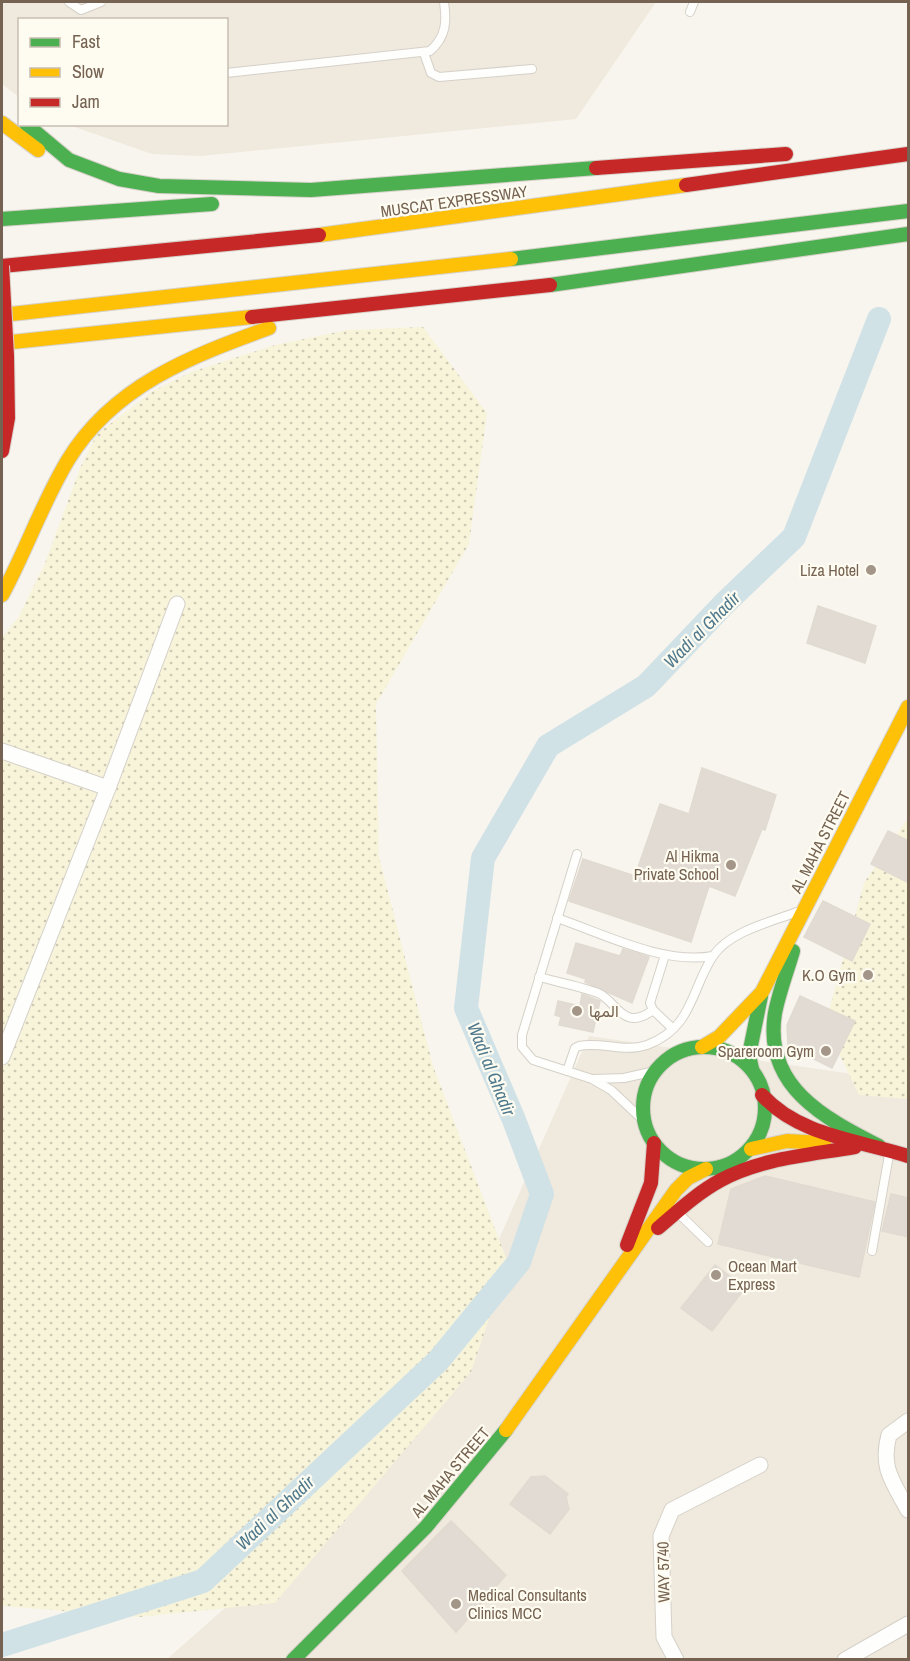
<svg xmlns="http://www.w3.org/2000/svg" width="910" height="1661" font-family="'Archivo Narrow',Vazirmatn,sans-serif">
<defs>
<pattern id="sand-dots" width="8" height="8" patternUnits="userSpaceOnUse" patternTransform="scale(1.5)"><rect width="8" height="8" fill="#f7f4da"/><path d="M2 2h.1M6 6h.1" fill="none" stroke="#cdc9b3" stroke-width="1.8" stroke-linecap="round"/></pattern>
</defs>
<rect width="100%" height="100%" fill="#f8f5ee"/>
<g fill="#f0e9dd">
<path d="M2,2h654l-80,117 -376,37 -48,-2 -83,-29 157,-1v-104h-206l-1,77 -17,-13z"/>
<path d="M589,1036l319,46v577l-742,1 120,-106 159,-193z"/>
</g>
<g fill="url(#sand-dots)">
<path d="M423,327l64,86 -18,131 -93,160 3,153 54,209 75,197 -37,109 -196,231 -135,14 -138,-11v-969l16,-19 27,-55 36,-97 16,-32 56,-43 38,-19 84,-27 72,-15z"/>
<path d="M908,818v281l-49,-4 -34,-70 39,-142z"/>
</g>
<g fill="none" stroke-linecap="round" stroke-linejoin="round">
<path stroke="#d1e2e7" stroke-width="24" d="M2,1645l201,-64 235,-220 81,-99 23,-68 -28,-74 -48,-112 17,-150 65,-112 98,-60 78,-82 70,-67 85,-218"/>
</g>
<g fill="#e2dbd4" stroke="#e0dad1" stroke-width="1.5">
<path d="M818,606l58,20 -11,37 -58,-20z"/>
<path d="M702,768l74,27 -11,35 -3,-1 -27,67 -26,-10 -18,56 -122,-41 14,-42 52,17 25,-72 29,10z"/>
<path d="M888,831l21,10v42l-38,-19z"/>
<path d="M823,901l47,23 -18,37 -48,-24z"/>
<path d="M576,943l44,13 3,-7 26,8 -17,46 -47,-21 1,-3 -19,-6z"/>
<path d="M582,994l18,7 -7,31 -34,-7 2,-8 -6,-2 3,-14 22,5z"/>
<path d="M800,996l55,25 -23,47 -44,-22 -1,-21z"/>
<path d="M765,1176l110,26 -16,75 -141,-33 13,-55z"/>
<path d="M891,1194l18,4v39l-27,-6z"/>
<path d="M715,1265l30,23 -33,43 -31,-23z"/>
<path d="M545,1476l23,18 -2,3 3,12 -19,25 -40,-30 21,-27z"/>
<path d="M451,1521l55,54 -50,57 -54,-61z"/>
</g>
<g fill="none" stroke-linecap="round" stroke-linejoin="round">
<defs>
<g id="lane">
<path d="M69,2l12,8 20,-8"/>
<path d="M690,12l4,-10"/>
<path d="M424,53l7,20 8,4 93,-8"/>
<path d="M226,73l204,-22c16,-14 17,-29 14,-49"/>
<path d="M577,854l-55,181v12l11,13 59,19 19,11 33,31"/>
<path d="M557,918c47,16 107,47 156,38"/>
<path d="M665,955l-15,48 3,7 19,18"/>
<path d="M539,977c19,5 40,9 59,16 18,7 25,40 55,17"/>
<path d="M567,1071l8,-23 4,-2c22,-5 45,7 68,-1 46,-17 44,-56 66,-89 17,-25 58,-34 84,-44"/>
<path d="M594,1079l30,-1 31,-7"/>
<path d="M678,1213l30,29"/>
<path d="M872,1251l17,-96"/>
</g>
<g id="street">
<path d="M2,751l106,37 69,-184"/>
<path d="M2,1057l106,-269"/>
<path d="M908,1421l-19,14c-9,33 4,47 19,75"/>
<path d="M676,1660l-12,-23 -3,-101 11,-26 88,-45"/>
<path d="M845,1660l63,-36"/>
</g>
<g id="fast">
<path d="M26,124l43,36 50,19 40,7 152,4 285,-22"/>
<path d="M2,219l210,-15"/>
<path d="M511,259l397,-48"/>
<path d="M550,285l358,-51"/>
<path d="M793,951c-6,21 -14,41 -18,62 -12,73 49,105 104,133"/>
<circle cx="704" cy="1108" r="61"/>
<path d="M752,1069l-3,-14 12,-59"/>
<path d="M293,1660l133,-133 80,-97"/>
</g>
<g id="slow">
<path d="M2,123l36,27"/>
<path d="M319,235l367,-50"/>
<path d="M2,315l509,-56"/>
<path d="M2,343l250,-26"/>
<path d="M2,595c24,-44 40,-92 66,-135 45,-74 123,-104 201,-132"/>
<path d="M702,1047l17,-10 43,-45 146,-285"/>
<path d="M751,1149l36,-8 37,2"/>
<path d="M506,1430l170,-240 12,-12 18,-9"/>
</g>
<g id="jam">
<path d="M596,168l190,-14"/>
<path d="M686,185l222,-31"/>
<path d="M2,266l317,-31"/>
<path d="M252,317l298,-32"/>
<path d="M2,451l6,-33 -1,-62"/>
<path d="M762,1095c37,41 96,45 146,61"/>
<path d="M658,1228c20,-17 39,-35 63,-48 41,-22 89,-25 134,-33"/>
<path d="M627,1245l24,-62 3,-40"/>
</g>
</defs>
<use href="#lane" stroke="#d5d1c9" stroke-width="10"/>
<use href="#street" stroke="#d5d1c9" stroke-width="17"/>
<use href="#fast" stroke="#d6d1c9" stroke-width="16"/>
<use href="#slow" stroke="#d6d1c9" stroke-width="16"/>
<use href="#jam" stroke="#d6d1c9" stroke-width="16"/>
<use href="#lane" stroke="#fefefc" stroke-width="8"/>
<use href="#street" stroke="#fefefc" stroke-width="15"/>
<use href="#fast" stroke="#4caf50" stroke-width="14"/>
<use href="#slow" stroke="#ffc107" stroke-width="14"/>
<use href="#jam" stroke="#c62828" stroke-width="14"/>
<defs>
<path id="jam-bridge" d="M2,266l5,90"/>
</defs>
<use href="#jam-bridge" stroke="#d9d2cc" stroke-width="16" stroke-linecap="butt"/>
<use href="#jam-bridge" stroke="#c62828" stroke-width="14"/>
</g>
<g fill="#a39587" stroke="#fefbf1" stroke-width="2">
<circle cx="871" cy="570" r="6"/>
<circle cx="731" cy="865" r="6"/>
<circle cx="868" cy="975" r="6"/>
<circle cx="577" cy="1011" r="6"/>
<circle cx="826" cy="1051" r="6"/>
<circle cx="716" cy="1275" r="6"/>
<circle cx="456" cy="1604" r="6"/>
</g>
<g text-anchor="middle" stroke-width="4.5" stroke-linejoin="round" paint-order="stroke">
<g font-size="16" fill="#756250" stroke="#fefbf1">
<text transform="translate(454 201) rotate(-8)" y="6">MUSCAT EXPRESSWAY</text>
<text transform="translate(820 842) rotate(-63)" y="6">AL MAHA STREET</text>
<text transform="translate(450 1472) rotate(-50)" y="6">AL MAHA STREET</text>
<text transform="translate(663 1572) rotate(-91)" y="6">WAY 5740</text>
</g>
<g font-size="16" fill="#756250" stroke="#fefbf1" text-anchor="end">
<text x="859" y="576">Liza Hotel</text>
<text x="719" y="862">Al Hikma<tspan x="719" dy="18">Private School</tspan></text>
<text x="856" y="981">K.O Gym</text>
<text x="589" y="1017" text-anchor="start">المها</text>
<text x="814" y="1057">Spareroom Gym</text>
<text x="728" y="1272" text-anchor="start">Ocean Mart<tspan x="728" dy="18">Express</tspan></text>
<text x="468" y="1601" text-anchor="start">Medical Consultants<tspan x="468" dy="18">Clinics MCC</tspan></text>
</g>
<g font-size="18" font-style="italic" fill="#4e798c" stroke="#fefbf1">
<text transform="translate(702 630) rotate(-45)" y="6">Wadi al Ghadir</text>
<text transform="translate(491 1069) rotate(68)" y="6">Wadi al Ghadir</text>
<text transform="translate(275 1513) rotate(-43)" y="6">Wadi al Ghadir</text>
</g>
</g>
<rect width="910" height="1661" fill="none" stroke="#756250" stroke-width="6"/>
<rect x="18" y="18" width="210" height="108" fill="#fefbf1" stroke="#c7beb1" stroke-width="1.5"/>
<rect x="30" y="38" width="30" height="9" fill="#4caf50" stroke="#c7beb1" stroke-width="1.5"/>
<text x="72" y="48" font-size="18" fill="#756250">Fast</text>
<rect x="30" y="68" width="30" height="9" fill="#ffc107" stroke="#c7beb1" stroke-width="1.5"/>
<text x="72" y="78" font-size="18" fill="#756250">Slow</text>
<rect x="30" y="98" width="30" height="9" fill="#c62828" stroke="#c7beb1" stroke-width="1.5"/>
<text x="72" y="108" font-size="18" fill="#756250">Jam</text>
</svg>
